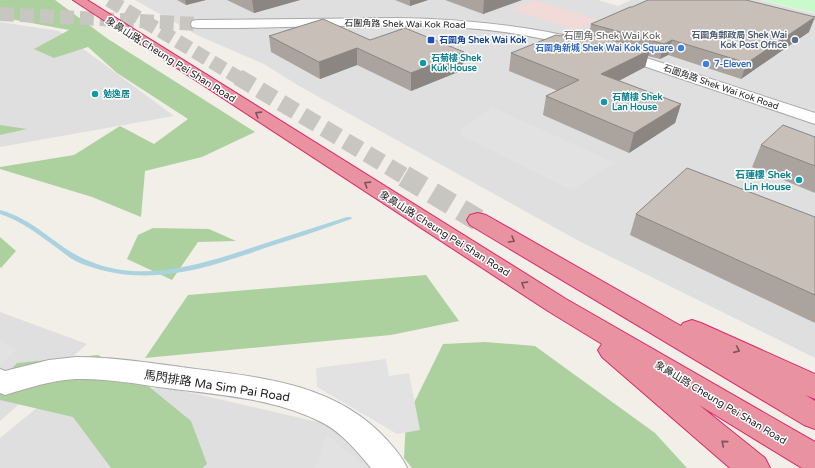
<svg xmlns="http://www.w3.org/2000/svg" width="815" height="468" font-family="'Varela Round','Noto Sans TC',sans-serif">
<rect width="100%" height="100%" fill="#f2efe9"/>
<g fill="#e0dfdf">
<path d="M135,0h463l20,6 13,-6h128l56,14v344l-236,-117 -280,-155 -35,-22 -65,-28z"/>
<path d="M0,22l59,9 115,85 -174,31z"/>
<path d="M0,312l87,32 -87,77z"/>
<path d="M166,387l165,38 46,43h-377v-30l49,-40z"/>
</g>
<path fill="#f2dad9" d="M534,0l64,20 -23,10 -64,-21z"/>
<g fill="#add19e">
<path d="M0,0h55l53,39 147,93 -53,25 -57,14 -4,46 -49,-20 -92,-28v-2l74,-12 46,-29 34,18 34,-25 -71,-46 -29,-26 -34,11 -20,-9 35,-19 -59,-11 -10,-7z"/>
<path d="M0,125l27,4 -27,6z"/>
<path d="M153,228l56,1 27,12 -38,1 -26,38 -45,-21 11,-24z"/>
<path d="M0,237l16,14 -15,17 -1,-1z"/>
<path d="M426,275l33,46 -68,14 -246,23 43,-63z"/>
<path d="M485,342l50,4 120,87 32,35h-275l-8,-10 2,-39 37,-75z"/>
<path d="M98,355l43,25 50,41 16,43 -5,4h-91l-38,-51 -73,-17v-19l17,-18z"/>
</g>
<path fill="#c8facc" d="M761,0h54v13z"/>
<g fill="#e2e2e2">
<path d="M492,107l123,56 -44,27 -109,-54 -2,-6z"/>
<path d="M0,341l18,9 -18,14z"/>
<path d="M386,359l3,17 20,-3 11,57 -23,4 -80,-47 -1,-19z"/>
<path d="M326,434l27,22 12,12h-52l4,-4z"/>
</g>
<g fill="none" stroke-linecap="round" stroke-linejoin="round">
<path fill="#aad3df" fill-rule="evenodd" d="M0,210c37,10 56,38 89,51 57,24 119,1 174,-17 28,-9 56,-18 84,-27h4l1,1 -1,1c-28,10 -57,20 -86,29 -60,21 -117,40 -180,17 -10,-3 -19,-10 -28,-17 -18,-13 -35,-27 -57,-34z"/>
<path stroke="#c8c6c1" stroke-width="14" stroke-dasharray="14 6" stroke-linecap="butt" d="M0,14l197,10"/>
<path stroke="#c8c6c1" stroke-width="14" stroke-dasharray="14 6" stroke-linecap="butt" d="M109,0l130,78"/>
<path stroke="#c8c6c1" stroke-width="17" stroke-dasharray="17 8" stroke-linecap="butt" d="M238,77l168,100"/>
<path stroke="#c8c6c1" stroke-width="22" stroke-dasharray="22 11" stroke-linecap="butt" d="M404,176l74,44"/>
<defs>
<g id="minor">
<path d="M397,18c64,1 126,7 188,22l2,3 -2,3 -5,1c-38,-9 -77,-17 -116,-19 -89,-6 -178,1 -267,0l-5,-1 -1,-3 1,-3 5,-1z"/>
<path d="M619,49l196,64v11l-201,-68 -2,-3 2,-3z"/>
<path d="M76,357c37,0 75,6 112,11 71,9 147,15 198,71 8,9 16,17 21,29h-36c-14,-17 -29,-35 -48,-45 -47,-25 -105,-28 -156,-35 -30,-4 -61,-10 -91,-9 -24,1 -48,9 -71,16l-5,-2v-24l5,2 44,-11z"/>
</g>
<g id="highway">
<path d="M73,0h14l479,299 249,143v26h-13l-103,-63 66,53 5,10h-40l-128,-111 -4,-7 4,-6 -54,-33z"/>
<path d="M478,213l8,2 195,111 2,-3 9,-3 9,3 114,51v25l-10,-4 10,6v28l-11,-4 -334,-200 -3,-5 3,-5z"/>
</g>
</defs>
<use href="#minor" stroke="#a9a9a9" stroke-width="2"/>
<use href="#highway" stroke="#dc2a67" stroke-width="2"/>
<use href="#minor" fill="#fff" fill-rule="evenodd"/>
<use href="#highway" fill="#e892a2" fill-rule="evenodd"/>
</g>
<g fill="#aba49e">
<path d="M177,0h29l-20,5z"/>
<path d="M227,0h73l-46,13z"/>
<path d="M395,0h33l-18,6z"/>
<path d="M445,0h77l-39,14z"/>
<path d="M632,7l177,25 -68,47 -73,-24 -8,4 -12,-3 -3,11 -26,14 62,23 -6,19 -46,30 -86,-38 3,-19 12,-5 -49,-20 2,-18 50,-17 28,-2 2,-10z"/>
<path d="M269,36l101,4 93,30 -52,21 -54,-26 -37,14 -49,-27z"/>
<path d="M815,137v56l-63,-26 9,-22z"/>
<path d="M636,214l179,3v106l-185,-88z"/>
</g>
<g fill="#8b8681">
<path d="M185,0h21l-20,5z"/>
<path d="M252,0h48l-46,13z"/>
<path d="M410,0h18l-18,6z"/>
<path d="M484,0h38l-39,14z"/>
<path d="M815,17l-6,15 -68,47 6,-16z"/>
<path d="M672,40l-4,15 -8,4 4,-15z"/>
<path d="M357,48v17l-37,14 -1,-17z"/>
<path d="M650,50l-5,17 -48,25 4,-18z"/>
<path d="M464,52l-1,18 -52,21v-18z"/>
<path d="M681,104l-6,19 -46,30 5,-20z"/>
</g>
<g fill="#c7bfb8" stroke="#8b8681">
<path d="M648,0h98l69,17 -68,46 -75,-23 -8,4 -73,-20 39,-17h2z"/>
<path d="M323,19l47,21 35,-12 59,24 -53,21 -54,-25 -38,14 -50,-26z"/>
<path d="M574,30l76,20 -49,24 80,30 -47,29 -88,-37 33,-16 -68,-27 45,-18 5,1z"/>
<path d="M783,125l32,12v29l-54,-21z"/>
<path d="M687,168l128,49v78l-179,-81z"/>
</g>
<defs><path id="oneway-chevron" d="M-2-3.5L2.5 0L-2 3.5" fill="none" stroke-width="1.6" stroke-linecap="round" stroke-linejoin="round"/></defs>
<g stroke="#7b545c">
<use href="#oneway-chevron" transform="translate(258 114) rotate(-148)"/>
<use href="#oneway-chevron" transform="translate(367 184) rotate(-148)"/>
<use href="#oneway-chevron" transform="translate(512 240) rotate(30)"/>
<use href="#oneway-chevron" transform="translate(524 284) rotate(-148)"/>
<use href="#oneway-chevron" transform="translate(737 350) rotate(24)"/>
<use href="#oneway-chevron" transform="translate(724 443) rotate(-140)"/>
</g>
<rect fill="#1a4fb4" stroke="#fff" stroke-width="1.5" x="427" y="36" width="8" height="8" rx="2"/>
<circle fill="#5c6f8a" stroke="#fff" stroke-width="1.5" cx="795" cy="40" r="4"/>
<g fill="#3f7fe0" stroke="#fff" stroke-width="1.5">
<circle cx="681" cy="48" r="4"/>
<circle cx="706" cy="64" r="4"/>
</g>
<g fill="#0f9aa8" stroke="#fff" stroke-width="1.5">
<circle cx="423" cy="63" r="4"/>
<circle cx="95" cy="94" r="4"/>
<circle cx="604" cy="102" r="4"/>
<circle cx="799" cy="180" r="4"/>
</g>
<g text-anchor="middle" stroke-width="3" stroke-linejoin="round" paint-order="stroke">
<g font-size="9" fill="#222" stroke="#fff">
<text transform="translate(405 24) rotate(1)" y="3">石圍角路 Shek Wai Kok Road</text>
<text transform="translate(721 87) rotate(19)" y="3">石圍角路 Shek Wai Kok Road</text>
</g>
<g font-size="9" font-weight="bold" fill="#4e5e75" stroke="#fff" text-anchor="end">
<text x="787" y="38">石圍角郵政局 Shek Wai<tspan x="787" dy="10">Kok Post Office</tspan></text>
</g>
<g font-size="9" font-weight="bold" fill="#164399" stroke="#fff" text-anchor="start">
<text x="439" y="43">石圍角 Shek Wai Kok</text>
</g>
<g font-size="9" font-weight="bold" fill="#366cbe" stroke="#fff" text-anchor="end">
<text x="673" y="51">石圍角新城 Shek Wai Kok Square</text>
<text x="714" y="67" text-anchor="start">7-Eleven</text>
</g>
<g font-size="9" font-weight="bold" fill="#0d838f" stroke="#fff" text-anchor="start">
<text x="431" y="61">石菊樓 Shek<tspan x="431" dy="10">Kuk House</tspan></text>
<text x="103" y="97">勉逸居</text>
<text x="612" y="100">石蘭樓 Shek<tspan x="612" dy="10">Lan House</tspan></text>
</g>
<g font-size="10" fill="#555" stroke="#fff">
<text x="612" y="39">石圍角 Shek Wai Kok</text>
</g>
<g font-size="10" fill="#222" stroke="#fff">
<text transform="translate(171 59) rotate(32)" y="4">象鼻山路 Cheung Pei Shan Road</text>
<text transform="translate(445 233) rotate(32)" y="4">象鼻山路 Cheung Pei Shan Road</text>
<text transform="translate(721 402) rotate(31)" y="4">象鼻山路 Cheung Pei Shan Road</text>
</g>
<g font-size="10" font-weight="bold" fill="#0d838f" stroke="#fff" text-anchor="end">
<text x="791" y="178">石蓮樓 Shek<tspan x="791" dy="12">Lin House</tspan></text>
</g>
<g font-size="12" fill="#222" stroke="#fff">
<text transform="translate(217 386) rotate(9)" y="4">馬閃排路 Ma Sim Pai Road</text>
</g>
</g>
</svg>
